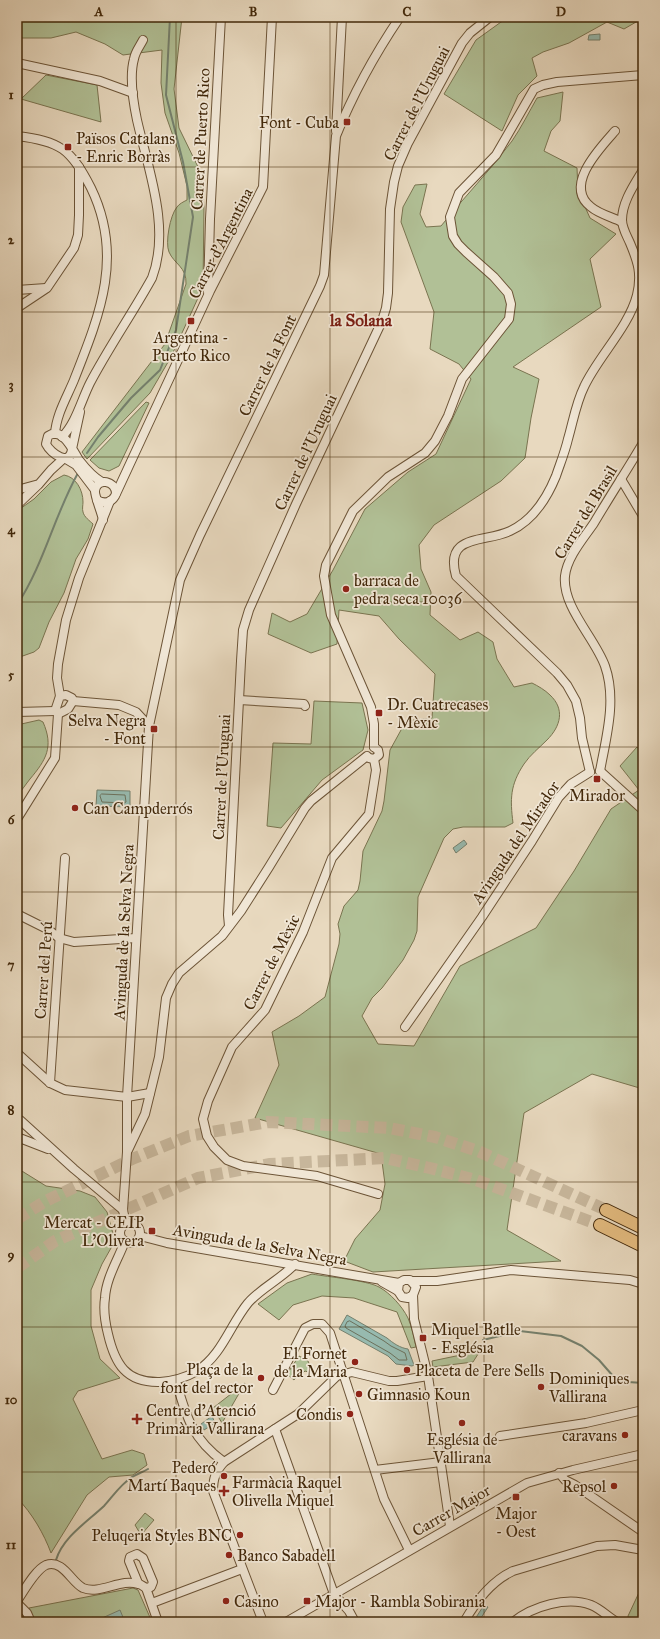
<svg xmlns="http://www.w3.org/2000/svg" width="660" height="1639" font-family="'IM FELL Great Primer',serif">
<rect width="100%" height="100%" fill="#e8d9bf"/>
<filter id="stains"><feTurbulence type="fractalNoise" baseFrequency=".005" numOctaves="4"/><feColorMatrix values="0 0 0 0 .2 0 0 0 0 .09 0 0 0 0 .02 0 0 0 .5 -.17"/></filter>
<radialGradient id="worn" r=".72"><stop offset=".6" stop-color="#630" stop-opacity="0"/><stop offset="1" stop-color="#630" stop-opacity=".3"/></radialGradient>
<g fill="#b1c096" stroke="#7a7450">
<path d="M17,17h165l-8,72 5,39 22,45 3,34 -1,80 -32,70 -21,36 -63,66 -5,-7 83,-108 21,-60c1,-17 -12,-20 -17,-32 -4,-9 1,-37 8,-45 2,-3 6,-5 10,-7v-14l-8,-33 -14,-40 -4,-30 1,-33 -39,5 -18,-11 -29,-12 -25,6h-34z"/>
<path d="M508,17h135v1l-19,11 -17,-7 -38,21 -26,9 -11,6 5,18 -19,19 -16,36 -58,-37 32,-54z"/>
<path d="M46,75l51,10 4,37 -80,-23z"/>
<path d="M563,92l-3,29 -9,10 -7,20 33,17 1,23 12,27 26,16 -26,25 11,48 -88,60 26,12 -8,39 -6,40 -24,23 -67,44 -15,20 2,24 10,23 -1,23 30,25 18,-8 15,10 4,17 17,28 18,-4c6,3 13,7 18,12 15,14 11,31 -3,45 -8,8 -17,15 -23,24 -14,21 -14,35 -11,59l-8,4h-42l-10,2 -9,9 -26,59 -1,34 -3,9 -11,20 -21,28 -10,10 -10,18 16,28 36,2 46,-80 76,-38 38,-57 37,-62 28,-19 -19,-24 17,-19 6,7v335l-51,-15 -68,39 -17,117 54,31 -188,11 -29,-11 11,-22 25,-29 5,-26 -4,-30 -126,-36 24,-53 -7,-33 27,-16 26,-19 14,-53 1,-10 -2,-10 6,-18 14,-16 2,-9 3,-30 19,-40 2,-10 6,-51 16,-29 26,-3 3,-44 -36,-35 -20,-23 -40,-6 -2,34 -26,9 -43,-19 4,-21 18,9 17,-8 26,-44 32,-61 43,-37 28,-18 35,-75 -12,-15 -29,-15 4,-37 -33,-90 2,-15 12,-22 12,-1 -7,30 6,13 15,-1c23,-29 49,-55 71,-85 9,-13 17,-29 25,-43z"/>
<path d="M146,402l3,1 -30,63 -10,5 -10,-3 -9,-8z"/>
<path d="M64,475c12,2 19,15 19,27 0,3 -1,7 0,10 1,5 7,9 10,12l-5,15 -12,20 -12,34 -15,29 -10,26 -5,4 -17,6v-147l17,-12 17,-17z"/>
<path d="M314,701l48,2 6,27 -5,20 -41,30 -41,48 -14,-2 6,-83 38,1z"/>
<path d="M39,720l4,2c11,25 3,38 -13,57 -4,5 -8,11 -13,17v-71z"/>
<path d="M17,1168l29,18 34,5 15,6 12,15 8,29 -13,23 -11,26v36l9,33 20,19 -42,13 -5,8 29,60 30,-9 12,4 3,11 -14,10 -24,2 -22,18 -36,58c-7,-19 -19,-40 -34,-55z"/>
<path d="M312,1274c16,3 54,6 67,13 11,6 23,19 29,31 4,9 6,20 8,29l-5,1 -14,-36 -43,-14 -32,-2 -29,9 -14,15 -21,-16 29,-21z"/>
<path d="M480,1351l-7,11 -40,5 -1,-6z"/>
<path d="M299,1356l9,5 3,7 -3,4 -3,-1 -5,5 -2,-1 -4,5 -7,-6z"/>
<path d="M245,1383l-23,40 -9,-15z"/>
<path d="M145,1513l9,7 -13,15 -6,-10z"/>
<path d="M643,1584v38h-15v-6z"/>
<path d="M133,1588l5,2 14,32h-120l-3,-14z"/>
</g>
<g fill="#97baaf" stroke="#75806d">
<path d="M600,34v6h-12l1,-5z"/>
<path d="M97,790l33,1v16l-34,-1z"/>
<path d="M464,840l3,4 -11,9 -3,-5z"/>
<path d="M347,1315l40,23c6,5 13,10 21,11l6,16 -2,1 -16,-2 -8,-8 -49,-27z"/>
<path d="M212,1416l3,7 -11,7 -3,-6z"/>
<path d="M484,1605l4,2 -9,14 -4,-2z"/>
<path d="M120,1610l5,12h-24l-1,-3z"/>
</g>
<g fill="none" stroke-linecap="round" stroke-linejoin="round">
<g stroke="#6c715c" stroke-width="1">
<path d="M102,794l23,1 1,7 -2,1 -22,-1 -2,-6z"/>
<path d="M350,1321l34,20 7,5 14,7 2,7h-8l-9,-7 -44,-25 -1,-2 2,-4z"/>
</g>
<g stroke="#75806d" stroke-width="2">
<path d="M87,453l11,-16 33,-39 29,-28 16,-40 17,-113 -10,-55 -17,-67 4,-78"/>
<path d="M17,605c27,-41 37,-89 61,-132"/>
<path d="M483,1340l37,-9 41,5 21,10 17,14 14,16 15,6 15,1"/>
<path d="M56,1560c7,-23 31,-38 48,-54 9,-10 16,-21 28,-29 5,-3 11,-5 16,-8"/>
</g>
<g stroke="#c7b69b" stroke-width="12" stroke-dasharray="12 6" stroke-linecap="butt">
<path d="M17,1219l27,-17 88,-43 57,-23 79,-14 121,6 46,9 43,14 128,59"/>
<path d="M17,1268l38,-27 143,-63 72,-14 115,-6 45,10 46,12 124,45"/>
</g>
<defs>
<g id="minor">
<path d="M17,63l83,18 33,12"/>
<path d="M336,131l6,-114"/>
<path d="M615,131c-15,17 -52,55 -24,76 8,7 21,10 31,15"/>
<path d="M17,136c43,5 54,13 74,52 33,68 9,126 -17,192 -7,17 -18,35 -19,54"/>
<path d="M17,290l29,-2"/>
<path d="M208,292l2,-73 11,-202"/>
<path d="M17,308l30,-20 27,-40 4,-13 1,-20v-48"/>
<path d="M80,412l-8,37c-2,18 -21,5 -26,-5l2,-8c15,-10 25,15 31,24 7,9 14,17 23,22"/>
<path d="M62,437c14,-14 19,-36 28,-54 19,-36 42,-69 62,-105 19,-50 -4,-109 -15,-158 -4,-19 -8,-43 -3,-61 1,-7 6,-13 9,-19"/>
<path d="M66,459l10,6 19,25"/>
<path d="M621,479l22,37"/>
<path d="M17,490l22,-6 12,-14 12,-11"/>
<path d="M97,500c7,4 14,3 18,-4l95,-205 53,-104 9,-170"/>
<path d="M17,505l21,-20"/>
<path d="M103,520c-1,-7 -9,-25 -8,-30 3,-13 20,-9 21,3"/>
<path d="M60,696l-3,-18 1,-14 8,-44 13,-42 31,-77"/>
<path d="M239,700l65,4 1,2"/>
<path d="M73,701l46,4 17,7 13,14"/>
<path d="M55,711l5,-15 6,-1 6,3 1,3"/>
<path d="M17,712l38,-1"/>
<path d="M58,714l10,-5 5,-8"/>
<path d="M374,747v-23l-3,-17 -40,-92 -7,-39 2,-11 27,-54 35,-34 37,-24 10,-12 13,-25 14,-37 47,-60 2,-15 -3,-11 -14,-16 -28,-25 -8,-8 -5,-8 -3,-19 9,-24 37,-38 38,-66 9,-4 14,-3 86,-7"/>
<path d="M369,758l5,1 5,-4 -1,-5 -4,-3"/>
<path d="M374,759l2,11 -7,44 -37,44 -29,74 -38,78 -33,37 -24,54 -5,18 4,17 7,11 13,13 16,6 74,10 61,18"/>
<path d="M600,771c6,-33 17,-71 5,-105 -10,-28 -43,-59 -40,-90 2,-19 19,-38 29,-53 16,-27 33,-53 49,-80"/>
<path d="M600,771l43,39"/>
<path d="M590,772l-8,-34 -2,-20 -4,-17 -9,-16 -10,-12 -101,-97c-12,-43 29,-33 54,-45 22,-10 37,-33 46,-55 4,-12 9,-24 12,-37 5,-17 8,-36 16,-52 13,-29 45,-60 53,-92 5,-21 1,-33 -7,-52 -3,-7 -8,-15 -8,-23 0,-18 12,-35 21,-50"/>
<path d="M17,819l38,-61 3,-44"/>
<path d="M17,914l32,16 10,8 15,4 62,-4"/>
<path d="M229,926l-1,-11 13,-254 2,-31 6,-20 47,-106 86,-183 4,-13 2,-15 2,-84 4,-27 4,-16 10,-23 54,-100 8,-10 20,-16"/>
<path d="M405,1027l77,-110 50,-76 27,-44 12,-13 19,-12"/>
<path d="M17,1053l33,30 15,7 62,7 23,-4"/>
<path d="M50,1083l15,-225"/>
<path d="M17,1119l3,1 54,49 49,41"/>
<path d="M17,1137l31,12"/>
<path d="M128,1150l17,-36 14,-57 7,-59 6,-14 7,-11 43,-37 19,-25 28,-44 36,-59 6,-7 56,-45"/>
<circle cx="130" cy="1233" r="10"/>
<path d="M126,1224l-3,-14 4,-58v-55l22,-371 31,-146 20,-45 120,-249 4,-11 12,-139c17,-42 39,-82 64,-119"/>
<path d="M140,1236l27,7 232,40"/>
<path d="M125,1241c-7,19 -19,37 -20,57 -2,13 0,24 3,36 7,30 18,49 52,48 14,-1 25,-4 37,-11 25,-16 33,-46 51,-68 13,-15 33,-24 47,-39"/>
<path d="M411,1281h26l74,-11 119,10 13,4"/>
<path d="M382,1282l16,9 4,6 6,1 5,-3"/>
<path d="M398,1291l1,-8 5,-3h6l6,7 -3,8 1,24 14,57 22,150"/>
<path d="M176,1381c10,35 16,58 48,81"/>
<path d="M273,1390l32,-62 8,-4h9l8,9 54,166 25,51"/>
<path d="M275,1429l59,165 15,17 6,11"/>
<path d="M500,1436l86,-13 57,-13"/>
<path d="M375,1470l66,-8"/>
<path d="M559,1473l6,7 10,5 68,47"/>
<path d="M138,1583l-9,-22 1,-4 7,-3 6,4 10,24 -2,5 -5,1"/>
<path d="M17,1601c7,-10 18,-31 29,-36 17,-6 25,17 37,23 17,7 38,-10 55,-4 3,0 6,3 8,4l12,34"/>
<path d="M17,1603l10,10 4,9"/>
<path d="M152,1603l90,-34"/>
<path d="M263,1622l-50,-131c0,-13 3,-20 11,-29l74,-48 39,-38 15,-4 37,9h8l31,-5"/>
<path d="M286,1622l241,-139 46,-13 70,-16"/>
<path d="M464,1622c12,-21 27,-41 49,-51l84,-25 18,-1 28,5"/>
<path d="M513,1622c20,-16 54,-26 78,-17 10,4 17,12 26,17"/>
</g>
<g id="highway">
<path d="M606,1210l37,18"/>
<path d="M600,1225l43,21"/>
</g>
</defs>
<use href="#minor" stroke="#6c5437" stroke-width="10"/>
<use href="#highway" stroke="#42280a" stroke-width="14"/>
<use href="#minor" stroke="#f0e6d5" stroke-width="8"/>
<use href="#highway" stroke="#e4bc80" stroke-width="12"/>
</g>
<path fill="none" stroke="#42280a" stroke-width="1" stroke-opacity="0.55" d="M176,17v1605M330,17v1605M484,17v1605M17,167h626M17,312h626M17,457h626M17,602h626M17,747h626M17,892h626M17,1037h626M17,1182h626M17,1327h626M17,1472h626"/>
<g fill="#8f2418" stroke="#f0e6d5" stroke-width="1.5">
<rect x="343" y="118" width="8" height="8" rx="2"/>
<rect x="64" y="143" width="8" height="8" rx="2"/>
<rect x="187" y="317" width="8" height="8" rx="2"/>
<circle cx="346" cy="589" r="4"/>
<rect x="375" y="709" width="8" height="8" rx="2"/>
<rect x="150" y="725" width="8" height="8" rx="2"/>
<rect x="593" y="775" width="8" height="8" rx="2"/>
<circle cx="75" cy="808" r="4"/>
<rect x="148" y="1227" width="8" height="8" rx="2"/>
<rect x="419" y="1334" width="8" height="8" rx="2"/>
<circle cx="355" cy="1362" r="4"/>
<circle cx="407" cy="1370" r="4"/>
<circle cx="261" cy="1378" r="4"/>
<circle cx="541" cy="1387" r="4"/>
<circle cx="359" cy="1394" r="4"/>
<circle cx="350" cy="1414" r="4"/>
<path d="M135 1413h4v4h4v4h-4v4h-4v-4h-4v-4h4z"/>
<circle cx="462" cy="1423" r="4"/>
<circle cx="625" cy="1435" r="4"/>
<circle cx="224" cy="1476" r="4"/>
<circle cx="614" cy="1486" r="4"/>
<path d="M222 1485h4v4h4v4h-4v4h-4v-4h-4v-4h4z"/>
<rect x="512" y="1493" width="8" height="8" rx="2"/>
<circle cx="240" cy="1535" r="4"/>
<circle cx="229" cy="1555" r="4"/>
<circle cx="226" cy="1601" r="4"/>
<rect x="303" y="1597" width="8" height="8" rx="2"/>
</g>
<g text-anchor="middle" stroke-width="3.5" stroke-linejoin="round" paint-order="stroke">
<g font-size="16" fill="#42280a" stroke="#f0e6d5">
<text transform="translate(416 103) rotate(-63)" y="6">Carrer de l'Uruguai</text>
<text transform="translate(200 139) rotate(-87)" y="6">Carrer de Puerto Rico</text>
<text transform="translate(220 243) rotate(-63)" y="6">Carrer d'Argentina</text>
<text transform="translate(267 365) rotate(-64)" y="6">Carrer de la Font</text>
<text transform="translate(305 452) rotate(-65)" y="6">Carrer de l'Uruguai</text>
<text transform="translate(585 512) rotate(-59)" y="6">Carrer del Brasil</text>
<text transform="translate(221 777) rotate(-87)" y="6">Carrer de l'Uruguai</text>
<text transform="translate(515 842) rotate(-56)" y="6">Avinguda del Mirador</text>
<text transform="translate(123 932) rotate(-87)" y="6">Avinguda de la Selva Negra</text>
<text transform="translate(271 962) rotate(-63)" y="6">Carrer de Mèxic</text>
<text transform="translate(43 970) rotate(-86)" y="6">Carrer del Perú</text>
<text transform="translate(260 1244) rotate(10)" y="6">Avinguda de la Selva Negra</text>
<text transform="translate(451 1510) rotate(-30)" y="6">Carrer Major</text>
</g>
<g font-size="16" fill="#42280a" stroke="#f0e6d5" text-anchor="start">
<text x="339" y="128" text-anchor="end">Font - Cuba</text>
<text x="76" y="144">Països Catalans<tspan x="76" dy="18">- Enric Borràs</tspan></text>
<text x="191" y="343" text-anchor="middle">Argentina -<tspan x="191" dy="18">Puerto Rico</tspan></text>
<text x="354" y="586">barraca de<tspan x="354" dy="18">pedra seca 10036</tspan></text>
<text x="387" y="710">Dr. Cuatrecases<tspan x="387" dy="18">- Mèxic</tspan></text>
<text x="146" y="726" text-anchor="end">Selva Negra<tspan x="146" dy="18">- Font</tspan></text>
<text x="597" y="801" text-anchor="middle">Mirador</text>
<text x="83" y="814">Can Campderrós</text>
<text x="144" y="1228" text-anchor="end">Mercat - CEIP<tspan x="144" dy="18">L'Olivera</tspan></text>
<text x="431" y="1335">Miquel Batlle<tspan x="431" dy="18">- Església</tspan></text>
<text x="347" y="1359" text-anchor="end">El Fornet<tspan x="347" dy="18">de la Maria</tspan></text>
<text x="253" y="1375" text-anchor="end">Plaça de la<tspan x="253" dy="18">font del rector</tspan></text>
<text x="415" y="1376">Placeta de Pere Sells</text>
<text x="549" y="1384">Dominiques<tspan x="549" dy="18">Vallirana</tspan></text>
<text x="367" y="1400">Gimnasio Koun</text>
<text x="146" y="1416">Centre d'Atenció<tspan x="146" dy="18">Primària Vallirana</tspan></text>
<text x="342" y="1420" text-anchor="end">Condis</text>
<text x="617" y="1441" text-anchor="end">caravans</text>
<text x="462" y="1445" text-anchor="middle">Església de<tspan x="462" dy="18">Vallirana</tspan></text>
<text x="216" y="1473" text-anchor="end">Pederó<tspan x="216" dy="18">Martí Baques</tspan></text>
<text x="232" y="1488">Farmàcia Raquel<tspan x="232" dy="18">Olivella Miquel</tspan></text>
<text x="606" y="1492" text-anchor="end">Repsol</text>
<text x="516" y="1519" text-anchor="middle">Major<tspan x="516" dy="18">- Oest</tspan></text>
<text x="232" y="1541" text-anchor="end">Peluqeria Styles BNC</text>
<text x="237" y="1561">Banco Sabadell</text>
<text x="234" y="1607">Casino</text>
<text x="315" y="1607">Major - Rambla Sobirania</text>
</g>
<g font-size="17" font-weight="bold" fill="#7a1f14" stroke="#f0e6d5">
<text x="361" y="326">la Solana</text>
</g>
</g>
<rect width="660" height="1639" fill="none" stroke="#e8d9bf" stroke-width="44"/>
<rect x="22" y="22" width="616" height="1595" fill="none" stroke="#42280a" stroke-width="1.5"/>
<g font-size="13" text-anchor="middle" font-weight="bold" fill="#42280a">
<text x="99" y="16">A</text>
<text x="253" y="16">B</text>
<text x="407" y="16">C</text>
<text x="561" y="16">D</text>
<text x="11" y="99">1</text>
<text x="11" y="244">2</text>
<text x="11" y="389">3</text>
<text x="11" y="534">4</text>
<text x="11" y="679">5</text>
<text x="11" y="824">6</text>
<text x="11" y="969">7</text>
<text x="11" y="1114">8</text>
<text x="11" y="1259">9</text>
<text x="11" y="1404">10</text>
<text x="11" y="1549">11</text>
</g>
<rect width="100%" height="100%" filter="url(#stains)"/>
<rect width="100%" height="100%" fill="url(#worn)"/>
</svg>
